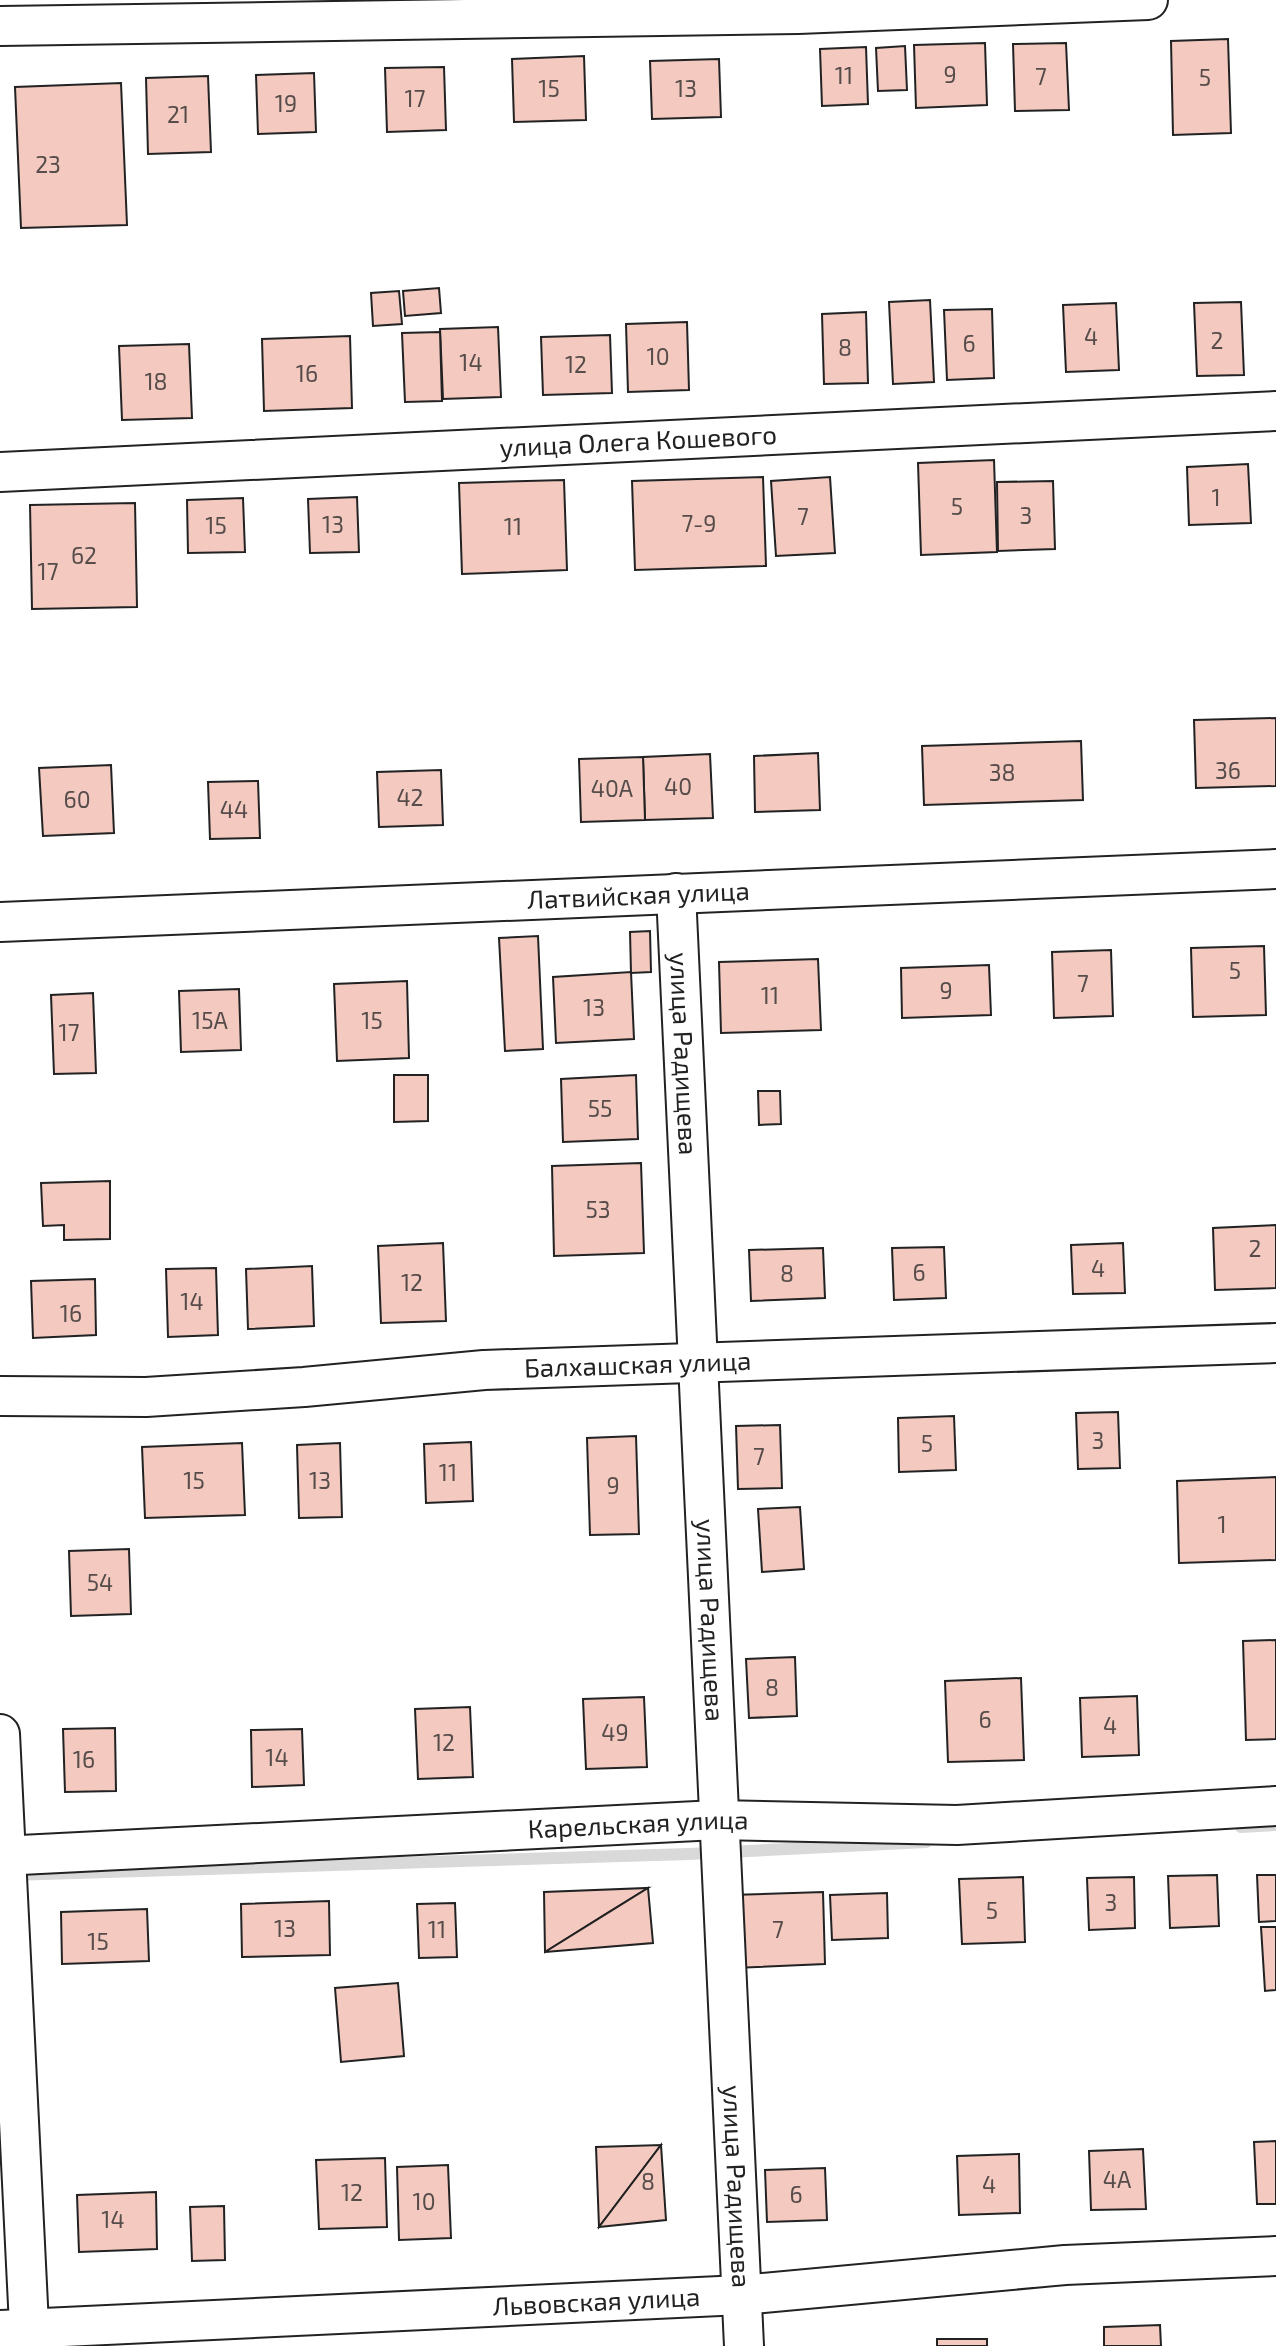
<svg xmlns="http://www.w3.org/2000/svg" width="1276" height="2346" font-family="'Exo 2',sans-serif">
<rect width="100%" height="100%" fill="#fff"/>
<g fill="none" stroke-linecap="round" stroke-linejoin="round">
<g stroke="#d9d9d9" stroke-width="12">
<path d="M1241,1827l35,-2"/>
<path d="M10,1875l678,-21 238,-12"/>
</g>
</g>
<g fill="#f3c9c0" stroke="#222" stroke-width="2">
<path d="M1228,39l3,94 -58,2 -2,-94z"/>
<path d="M985,43l2,62 -71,3 -2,-63z"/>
<path d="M1066,43l3,67 -54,1 -2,-67z"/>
<path d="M905,46l2,44 -29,1 -2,-43z"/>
<path d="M866,47l2,57 -46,2 -2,-57z"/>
<path d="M584,56l2,64 -72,2 -2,-63z"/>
<path d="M719,59l2,58 -69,2 -2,-58z"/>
<path d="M444,67l2,63 -59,2 -2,-64z"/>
<path d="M314,73l2,59 -58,2 -2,-59z"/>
<path d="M208,76l3,76 -63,2 -2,-76z"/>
<path d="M121,83l6,142 -106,3 -6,-141z"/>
<path d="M439,288l2,25 -36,3 -2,-25z"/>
<path d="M399,291l3,33 -29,2 -2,-33z"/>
<path d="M930,300l4,82 -41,2 -4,-82z"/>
<path d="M1241,302l3,73 -47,1 -3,-73z"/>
<path d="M1116,303l3,67 -53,2 -3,-67z"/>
<path d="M992,309l2,69 -47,2 -3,-70z"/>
<path d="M866,312l2,71 -44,1 -2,-70z"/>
<path d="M687,322l2,68 -61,2 -2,-68z"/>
<path d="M498,327l3,70 -58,2 -3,-70z"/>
<path d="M440,332l2,69 -37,1 -3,-69z"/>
<path d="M610,335l2,58 -69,2 -2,-58z"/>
<path d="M350,336l2,72 -88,3 -2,-72z"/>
<path d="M189,344l3,74 -70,2 -3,-74z"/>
<path d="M994,460l3,92 -76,3 -3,-92z"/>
<path d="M1248,464l3,59 -62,2 -2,-58z"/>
<path d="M763,477l3,89 -131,4 -3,-89z"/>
<path d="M830,477l5,76 -59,3 -5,-75z"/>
<path d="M564,480l3,90 -105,4 -3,-91z"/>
<path d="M1053,481l2,68 -57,2 -1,-69z"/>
<path d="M357,497l2,55 -49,1 -2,-54z"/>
<path d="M243,498l2,54 -57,1 -1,-53z"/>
<path d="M135,503l2,104 -105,2 -2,-104z"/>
<path d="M1276,718v68l-80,2 -2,-68z"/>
<path d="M1081,741l2,59 -159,5 -2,-59z"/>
<path d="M818,753l2,57 -65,2 -1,-56z"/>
<path d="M710,754l3,64 -68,2 -2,-63z"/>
<path d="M643,757l2,63 -64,2 -2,-63z"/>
<path d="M111,765l3,68 -71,3 -4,-68z"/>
<path d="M441,770l2,55 -64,2 -2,-55z"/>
<path d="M258,781l2,57 -50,1 -2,-57z"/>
<path d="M650,931l1,41 -20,1 -1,-41z"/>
<path d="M538,936l5,113 -38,2 -6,-113z"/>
<path d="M1264,946l2,69 -73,2 -2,-69z"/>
<path d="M1111,950l2,66 -59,2 -2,-66z"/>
<path d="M818,959l3,71 -100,3 -2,-71z"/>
<path d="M989,965l2,50 -89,3 -1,-50z"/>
<path d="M631,972l3,67 -78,4 -3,-66z"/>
<path d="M407,981l2,77 -72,3 -3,-77z"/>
<path d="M239,989l2,61 -60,2 -2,-61z"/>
<path d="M93,993l3,80 -42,1 -3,-79z"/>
<path d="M394,1075h34v46l-34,1z"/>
<path d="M636,1075l2,64 -75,3 -2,-63z"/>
<path d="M758,1091h22l1,33 -22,1z"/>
<path d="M641,1163l3,90 -90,3 -2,-90z"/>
<path d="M110,1181v58l-46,1v-15l-21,1 -2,-43z"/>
<path d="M1276,1225v63l-61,2 -2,-62z"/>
<path d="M443,1243l3,78 -65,2 -3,-77z"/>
<path d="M1123,1243l2,50 -52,1 -2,-49z"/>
<path d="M944,1247l2,51 -52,2 -2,-52z"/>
<path d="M823,1248l2,50 -74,3 -2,-51z"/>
<path d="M312,1266l2,60 -66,3 -2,-60z"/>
<path d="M216,1268l2,67 -50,2 -2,-68z"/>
<path d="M95,1279l1,56 -63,3 -2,-57z"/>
<path d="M1118,1412l2,56 -42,1 -2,-56z"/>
<path d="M954,1416l2,54 -57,2 -1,-54z"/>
<path d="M780,1425l2,63 -44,1 -2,-63z"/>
<path d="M636,1436l3,98 -49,1 -3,-97z"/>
<path d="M471,1442l2,59 -47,2 -2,-59z"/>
<path d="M242,1443l3,72 -100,3 -3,-71z"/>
<path d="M340,1443l2,74 -43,1 -2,-73z"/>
<path d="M1276,1477v83l-97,3 -2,-82z"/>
<path d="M800,1507l4,62 -42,3 -4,-63z"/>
<path d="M129,1549l2,65 -60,2 -2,-65z"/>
<path d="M1276,1640v99l-30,1 -3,-99z"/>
<path d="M795,1657l2,59 -48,2 -3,-59z"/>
<path d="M1021,1678l3,82 -76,2 -3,-81z"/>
<path d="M1137,1696l2,59 -57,2 -2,-59z"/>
<path d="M644,1697l3,70 -61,2 -3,-70z"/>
<path d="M470,1707l3,70 -55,2 -3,-70z"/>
<path d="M115,1728l1,63 -51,1 -2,-63z"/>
<path d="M302,1729l2,56 -52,2 -1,-57z"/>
<path d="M1217,1875l2,51 -49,2 -2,-52z"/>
<path d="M1257,1875h19v46l-17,1z"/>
<path d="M1023,1877l2,65 -63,2 -3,-65z"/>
<path d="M1134,1877l1,51 -46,2 -2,-52z"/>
<path d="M648,1888l-44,27 -59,37 -1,-60z"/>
<path d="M648,1888l5,55 -108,9z"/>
<path d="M823,1892l2,72 -92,4 -3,-73z"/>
<path d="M887,1893l1,45 -56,2 -2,-45z"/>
<path d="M329,1901l1,54 -88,2 -1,-53z"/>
<path d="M455,1903l2,54 -38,1 -2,-54z"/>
<path d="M147,1909l2,52 -87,3 -1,-52z"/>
<path d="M1261,1927h15v63l-11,1z"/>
<path d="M398,1983l6,73 -63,6 -6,-74z"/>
<path d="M1276,2141v63h-19l-3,-62z"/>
<path d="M661,2145l-62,82 -3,-80z"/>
<path d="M661,2145l5,75 -67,7z"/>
<path d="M1143,2149l3,60 -55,1 -2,-59z"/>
<path d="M1019,2154l1,59 -61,2 -2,-59z"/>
<path d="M385,2158l2,69 -68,2 -3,-69z"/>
<path d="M448,2165l3,73 -52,2 -2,-73z"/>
<path d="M825,2168l2,52 -60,2 -2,-52z"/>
<path d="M156,2192l1,57 -78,3 -2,-57z"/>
<path d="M224,2206l1,54 -33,1 -2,-54z"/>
<path d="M1160,2325l1,21h-57v-19z"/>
<rect x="937" y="2339" width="50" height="7"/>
</g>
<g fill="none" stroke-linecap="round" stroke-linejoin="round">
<defs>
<g id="minor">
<path d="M0,26l798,-12 350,-14"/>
<path id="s1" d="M0,472l1276,-61"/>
<path id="s2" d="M676,893l68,1453"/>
<path id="s3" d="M0,922l1276,-53"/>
<path id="s4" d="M0,1396l146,1 158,-10 180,-17 792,-27"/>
<path d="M0,1734l30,612"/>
<path id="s5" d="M0,1856l717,-36 240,5 319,-19"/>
<path id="s6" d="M0,2330l741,-35 324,-30 211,-9"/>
</g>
</defs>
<use href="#minor" stroke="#222" stroke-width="42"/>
<use href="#minor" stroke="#fff" stroke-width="38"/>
</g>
<g text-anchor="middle" stroke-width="5" stroke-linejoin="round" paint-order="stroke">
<g font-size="23" fill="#564c4a">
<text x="950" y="83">9</text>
<text x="844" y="84">11</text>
<text x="1041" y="85">7</text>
<text x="1205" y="86">5</text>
<text x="549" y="97">15</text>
<text x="686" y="97">13</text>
<text x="415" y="107">17</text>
<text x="286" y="112">19</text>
<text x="178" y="123">21</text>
<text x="48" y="173">23</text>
<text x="1091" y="345">4</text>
<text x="1217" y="349">2</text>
<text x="969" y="352">6</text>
<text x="845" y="356">8</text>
<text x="658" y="365">10</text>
<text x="471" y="371">14</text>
<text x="576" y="373">12</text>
<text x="307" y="382">16</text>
<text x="156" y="390">18</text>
<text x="1216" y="506">1</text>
<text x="957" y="515">5</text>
<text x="1026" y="524">3</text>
<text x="803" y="525">7</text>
<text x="699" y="532">7-9</text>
<text x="333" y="533">13</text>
<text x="216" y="534">15</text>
<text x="513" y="535">11</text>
<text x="84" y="564">62</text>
<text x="48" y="580">17</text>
<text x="1228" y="779">36</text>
<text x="1002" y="781">38</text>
<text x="678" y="795">40</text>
<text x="612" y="797">40А</text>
<text x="410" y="806">42</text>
<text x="77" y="808">60</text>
<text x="234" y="818">44</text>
<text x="1235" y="979">5</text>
<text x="1083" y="992">7</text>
<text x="946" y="999">9</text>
<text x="770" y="1004">11</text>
<text x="594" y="1016">13</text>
<text x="210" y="1029">15А</text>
<text x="372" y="1029">15</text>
<text x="69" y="1041">17</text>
<text x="600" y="1117">55</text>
<text x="598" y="1218">53</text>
<text x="1255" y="1257">2</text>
<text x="1098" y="1277">4</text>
<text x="919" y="1281">6</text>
<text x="787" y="1282">8</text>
<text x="412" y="1291">12</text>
<text x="192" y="1310">14</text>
<text x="71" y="1322">16</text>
<text x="1098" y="1449">3</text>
<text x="927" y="1452">5</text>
<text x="759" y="1465">7</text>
<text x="448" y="1481">11</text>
<text x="194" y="1489">15</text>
<text x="320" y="1489">13</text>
<text x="613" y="1494">9</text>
<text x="1222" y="1533">1</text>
<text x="100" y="1591">54</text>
<text x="772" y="1696">8</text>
<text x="985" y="1728">6</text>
<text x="1110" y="1734">4</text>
<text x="615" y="1741">49</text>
<text x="444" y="1751">12</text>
<text x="277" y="1766">14</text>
<text x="84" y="1768">16</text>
<text x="1111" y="1911">3</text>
<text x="992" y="1919">5</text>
<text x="285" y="1937">13</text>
<text x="437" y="1938">11</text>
<text x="778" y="1938">7</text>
<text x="98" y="1950">15</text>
<text x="1117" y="2188">4А</text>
<text x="648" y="2190">8</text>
<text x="989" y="2193">4</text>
<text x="352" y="2201">12</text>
<text x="796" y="2203">6</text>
<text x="424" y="2210">10</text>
<text x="113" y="2228">14</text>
</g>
<g font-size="26" fill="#222" stroke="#fff">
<text dy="9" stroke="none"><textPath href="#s1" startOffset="639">улица Олега Кошевого</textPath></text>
<text dy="9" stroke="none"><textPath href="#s3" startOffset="639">Латвийская улица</textPath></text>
<text dy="9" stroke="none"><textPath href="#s2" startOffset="161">улица Радищева</textPath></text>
<text dy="9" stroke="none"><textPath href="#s4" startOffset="639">Балхашская улица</textPath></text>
<text dy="9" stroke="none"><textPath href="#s2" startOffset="728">улица Радищева</textPath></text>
<text dy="9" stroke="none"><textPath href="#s5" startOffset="639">Карельская улица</textPath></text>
<text dy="9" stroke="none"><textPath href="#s2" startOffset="1295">улица Радищева</textPath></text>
<text dy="9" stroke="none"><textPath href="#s6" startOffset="597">Львовская улица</textPath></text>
</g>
</g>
</svg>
